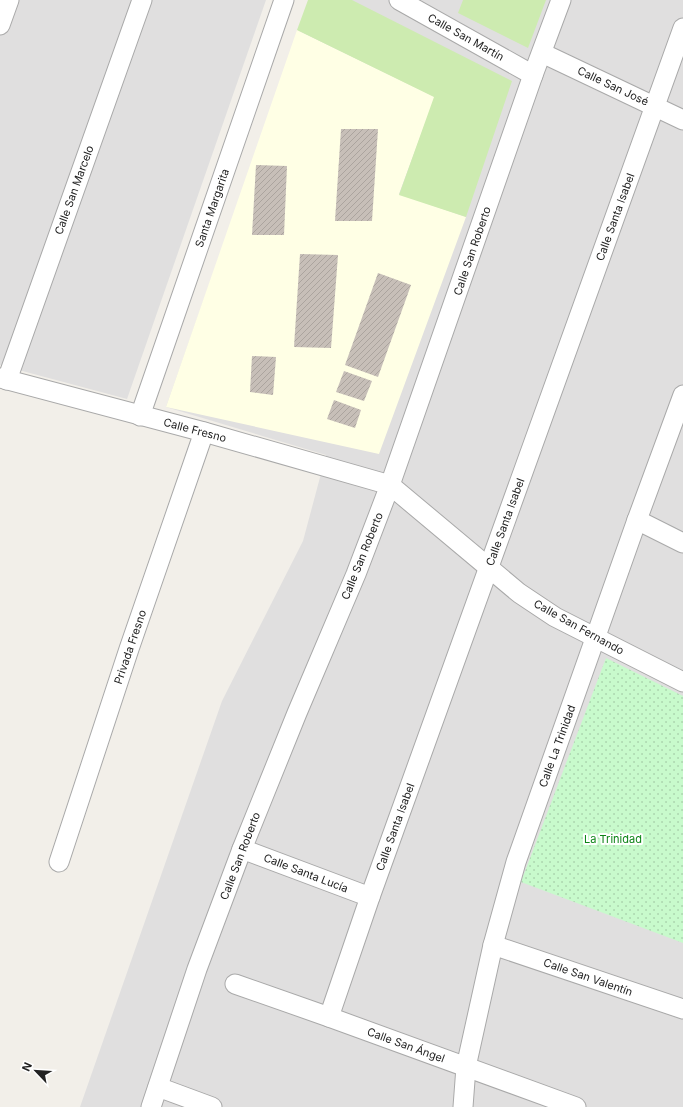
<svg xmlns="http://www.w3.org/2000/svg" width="683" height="1107" font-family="Inter,sans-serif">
<defs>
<pattern id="park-dots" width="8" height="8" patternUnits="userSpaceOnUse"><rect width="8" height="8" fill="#c8facc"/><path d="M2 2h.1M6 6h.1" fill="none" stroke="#acd6af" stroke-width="1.8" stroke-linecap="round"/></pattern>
<pattern id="building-hatch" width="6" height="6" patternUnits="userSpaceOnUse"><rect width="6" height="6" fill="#c7bfb8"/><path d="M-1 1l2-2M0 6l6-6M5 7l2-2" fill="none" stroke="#aba49e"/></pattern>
</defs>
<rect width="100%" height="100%" fill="#f2efe9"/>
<g fill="#e0dfdf">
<path d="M0,0h266l-139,399 -127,-34z"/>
<path d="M309,0h374v1107h-603l142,-406 81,-160 23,-86 -160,-48z"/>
</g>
<path fill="#ffffe5" d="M297,30l138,67 -36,97 67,23 -87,237 -213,-47z"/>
<g fill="#cdebb0">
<path d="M308,0h44l160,81 -46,136 -67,-22 35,-98 -137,-67z"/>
<path d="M463,0h83l-18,48 -70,-35z"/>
</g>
<path fill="url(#park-dots)" d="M606,658l77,38v247l-162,-61z"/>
<g fill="url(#building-hatch)">
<path d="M341,129h37l-6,92h-37z"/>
<path d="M256,165l31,1 -3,69h-32z"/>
<path d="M300,254l38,1 -7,93 -37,-1z"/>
<path d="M378,273l33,12 -33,92 -33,-12z"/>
<path d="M252,356l24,1 -3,38 -23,-3z"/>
<path d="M344,371l28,10 -8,20 -28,-9z"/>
<path d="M334,400l27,10 -6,18 -28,-9z"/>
</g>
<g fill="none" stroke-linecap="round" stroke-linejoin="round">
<defs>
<g id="street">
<path d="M399,0l134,75"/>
<path d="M0,25l9,-25"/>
<path d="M542,53l141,67"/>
<path d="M0,378l204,54 186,53 129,108 36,24 128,65"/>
<path d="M7,380l135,-380"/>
<path d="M140,416l144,-416"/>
<path d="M637,520l46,23"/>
<path d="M242,849l128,48"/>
<path d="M59,862l70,-213 75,-217"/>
<path d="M493,945l190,64"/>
<path d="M235,984l94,33 247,90"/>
<path d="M329,1017l41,-120 313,-869"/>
<path d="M158,1087l54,20"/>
<path d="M151,1107l46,-138 45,-120 55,-136 59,-139 34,-89 143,-410 28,-75"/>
<path d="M463,1107l3,-40 27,-122 23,-83 121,-342 46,-125"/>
</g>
</defs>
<use href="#street" stroke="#a9a9a9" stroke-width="21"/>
<use href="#street" stroke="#fff" stroke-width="19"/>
</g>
<g text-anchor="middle" stroke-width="4" stroke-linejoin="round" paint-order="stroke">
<g font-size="11" fill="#222" stroke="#fff">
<text transform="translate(466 37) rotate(29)" y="4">Calle San Martín</text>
<text transform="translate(613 86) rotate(25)" y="4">Calle San José</text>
<text transform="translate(74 190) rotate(-70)" y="4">Calle San Marcelo</text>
<text transform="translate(212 208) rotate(-71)" y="4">Santa Margarita</text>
<text transform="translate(615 217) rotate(-70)" y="4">Calle Santa Isabel</text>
<text transform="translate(472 251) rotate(-71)" y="4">Calle San Roberto</text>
<text transform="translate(195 430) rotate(15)" y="4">Calle Fresno</text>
<text transform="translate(505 522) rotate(-70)" y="4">Calle Santa Isabel</text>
<text transform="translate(362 556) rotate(-68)" y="4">Calle San Roberto</text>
<text transform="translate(579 627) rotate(29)" y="4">Calle San Fernando</text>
<text transform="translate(130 647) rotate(-71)" y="4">Privada Fresno</text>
<text transform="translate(557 746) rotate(-70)" y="4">Calle La Trinidad</text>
<text transform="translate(395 827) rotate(-70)" y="4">Calle Santa Isabel</text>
<text transform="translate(240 856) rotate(-69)" y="4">Calle San Roberto</text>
<text transform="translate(306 873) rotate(21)" y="4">Calle Santa Lucía</text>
<text transform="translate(588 977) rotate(19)" y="4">Calle San Valentín</text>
<text transform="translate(406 1045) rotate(20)" y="4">Calle San Ángel</text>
</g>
<g font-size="11" fill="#0c8416" stroke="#fff">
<text x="613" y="843">La Trinidad</text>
</g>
</g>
<g transform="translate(36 1071) rotate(295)" stroke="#ffffff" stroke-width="3" paint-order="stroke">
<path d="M0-3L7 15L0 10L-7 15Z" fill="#222222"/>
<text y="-6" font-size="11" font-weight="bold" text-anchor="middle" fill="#222222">N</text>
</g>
</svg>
